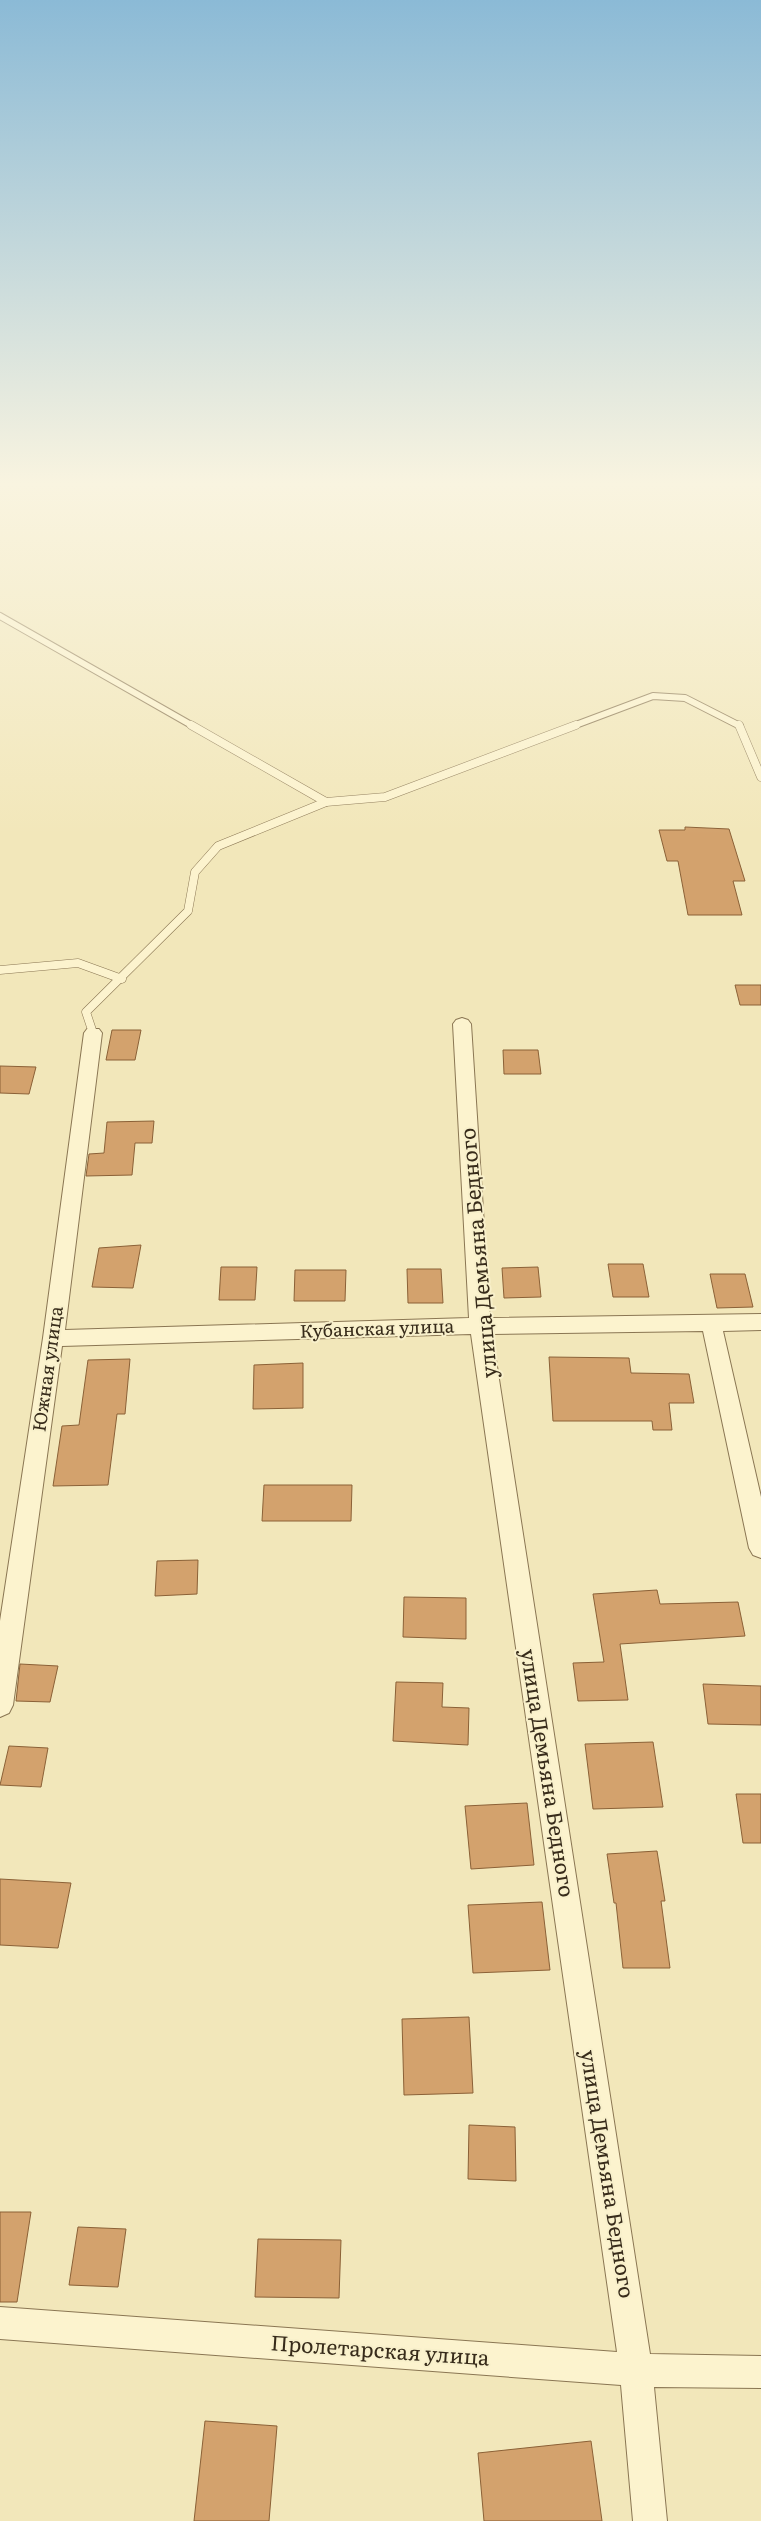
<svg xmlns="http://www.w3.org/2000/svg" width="761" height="2521" font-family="Literata,serif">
<rect width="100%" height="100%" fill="#f2e7ba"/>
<g fill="#d3a26d" stroke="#8b6137">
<path d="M685,827l44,2 16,52h-12l9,34h-54l-10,-54h-11l-8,-31h26z"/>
<path d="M735,985h26v20h-21z"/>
<path d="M112,1030h29l-6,30h-29z"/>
<path d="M503,1050h35l3,24h-37z"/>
<path d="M0,1066l36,1 -7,27 -29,-1z"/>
<path d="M154,1121l-2,22h-17l-3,32 -46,1 3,-22 15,-1 3,-31z"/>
<path d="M141,1245l-8,43 -41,-1 7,-39z"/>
<path d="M608,1264h35l6,33h-36z"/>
<path d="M221,1267h36l-2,33h-36z"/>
<path d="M538,1267l3,30 -37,1 -2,-30z"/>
<path d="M407,1269h34l2,34h-35z"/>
<path d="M295,1270h51l-1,31h-51z"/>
<path d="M710,1274h35l8,33 -36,1z"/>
<path d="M549,1357l80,1 2,15 58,1 5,29h-25l3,27h-19l-1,-9h-99z"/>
<path d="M130,1359l-5,55h-8l-9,71 -55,1 9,-60 17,-1 9,-65z"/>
<path d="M303,1363v45l-50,1 1,-44z"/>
<path d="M264,1485h88l-1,36h-89z"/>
<path d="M198,1560l-1,34 -42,2 2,-35z"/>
<path d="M657,1590l3,14 78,-2 7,34 -125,8 8,56 -50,1 -5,-38 31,-1 -11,-68z"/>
<path d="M404,1597l62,1v41l-63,-2z"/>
<path d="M20,1664l38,2 -8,36 -34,-1z"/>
<path d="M396,1682l47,1 -1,24 27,1 -1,37 -75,-4z"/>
<path d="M703,1684l58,2v39l-53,-1z"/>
<path d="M653,1742l10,65 -70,2 -8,-65z"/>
<path d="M9,1746l39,2 -7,39 -41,-2z"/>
<path d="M736,1794h25v49h-18z"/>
<path d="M527,1803l7,62 -63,4 -6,-63z"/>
<path d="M657,1851l8,50h-4l9,67h-47l-7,-65h-2l-7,-49z"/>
<path d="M0,1879l71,4 -13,65 -58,-3z"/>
<path d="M542,1902l8,68 -77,3 -5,-68z"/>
<path d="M469,2017l4,76 -69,2 -2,-76z"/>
<path d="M469,2125l46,2 1,54 -48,-2z"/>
<path d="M0,2212h31l-14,90h-17z"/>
<path d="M78,2227l48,2 -8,58 -49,-2z"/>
<path d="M258,2239l83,1 -2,58 -84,-1z"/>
<path d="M205,2421l72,5 -8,95h-75z"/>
<path d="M591,2441l11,80h-118l-6,-68z"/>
</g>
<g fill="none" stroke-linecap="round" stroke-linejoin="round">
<defs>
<g id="lane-far1">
<path d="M0,616l193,110"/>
<path d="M573,726l80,-30 32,2 55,28"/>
</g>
<g id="lane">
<path d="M191,725l135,77 59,-5 191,-72"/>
<path d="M739,725l22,52"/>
<path d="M0,970l78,-7 44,16"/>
<path d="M93,1033l-7,-21 102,-101 7,-39 23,-26 108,-44"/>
</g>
<path id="street" d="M462,1018l6,2 3,4 19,294 271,-4v16l-38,1 38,166v61l-8,-3 -4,-7 -46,-217 -211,3 158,1020 111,2v32l-107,-1 13,134h-34l-12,-136 -621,-46v-32l617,45 -146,-1018 -409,12 -49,359 -4,8 -9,4v-96l43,-283 41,-305 3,-4h12l3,4 -37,297 404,-12 -16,-294 3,-4z"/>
</defs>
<use href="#lane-far1" stroke="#8a7653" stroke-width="8"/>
<use href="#lane" stroke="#8a7653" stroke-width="9"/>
<use href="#street" stroke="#8a7653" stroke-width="2"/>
<use href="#lane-far1" stroke="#fcf3ce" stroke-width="6"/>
<use href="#lane" stroke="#fcf3ce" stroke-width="8"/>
<use href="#street" fill="#fcf3ce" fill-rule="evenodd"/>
</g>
<linearGradient id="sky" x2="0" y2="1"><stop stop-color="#8bbad6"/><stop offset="0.58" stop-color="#f9f4e0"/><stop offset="1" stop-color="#f9f4e0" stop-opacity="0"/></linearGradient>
<rect width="761" height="834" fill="url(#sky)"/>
<g text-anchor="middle" stroke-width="4" stroke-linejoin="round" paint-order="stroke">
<g font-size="18" fill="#372b1a" stroke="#f8f0cb">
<text transform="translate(377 1329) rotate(-2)" y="6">Кубанская улица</text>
<text transform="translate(48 1369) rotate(-82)" y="6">Южная улица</text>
</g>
<g font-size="21" fill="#372b1a" stroke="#f8f0cb">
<text transform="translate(479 1253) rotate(-95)" y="7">улица Демьяна Бедного</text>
<text transform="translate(547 1773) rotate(81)" y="7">улица Демьяна Бедного</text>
<text transform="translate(607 2174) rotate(81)" y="7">улица Демьяна Бедного</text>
<text transform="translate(380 2351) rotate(4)" y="7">Пролетарская улица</text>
</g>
</g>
</svg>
